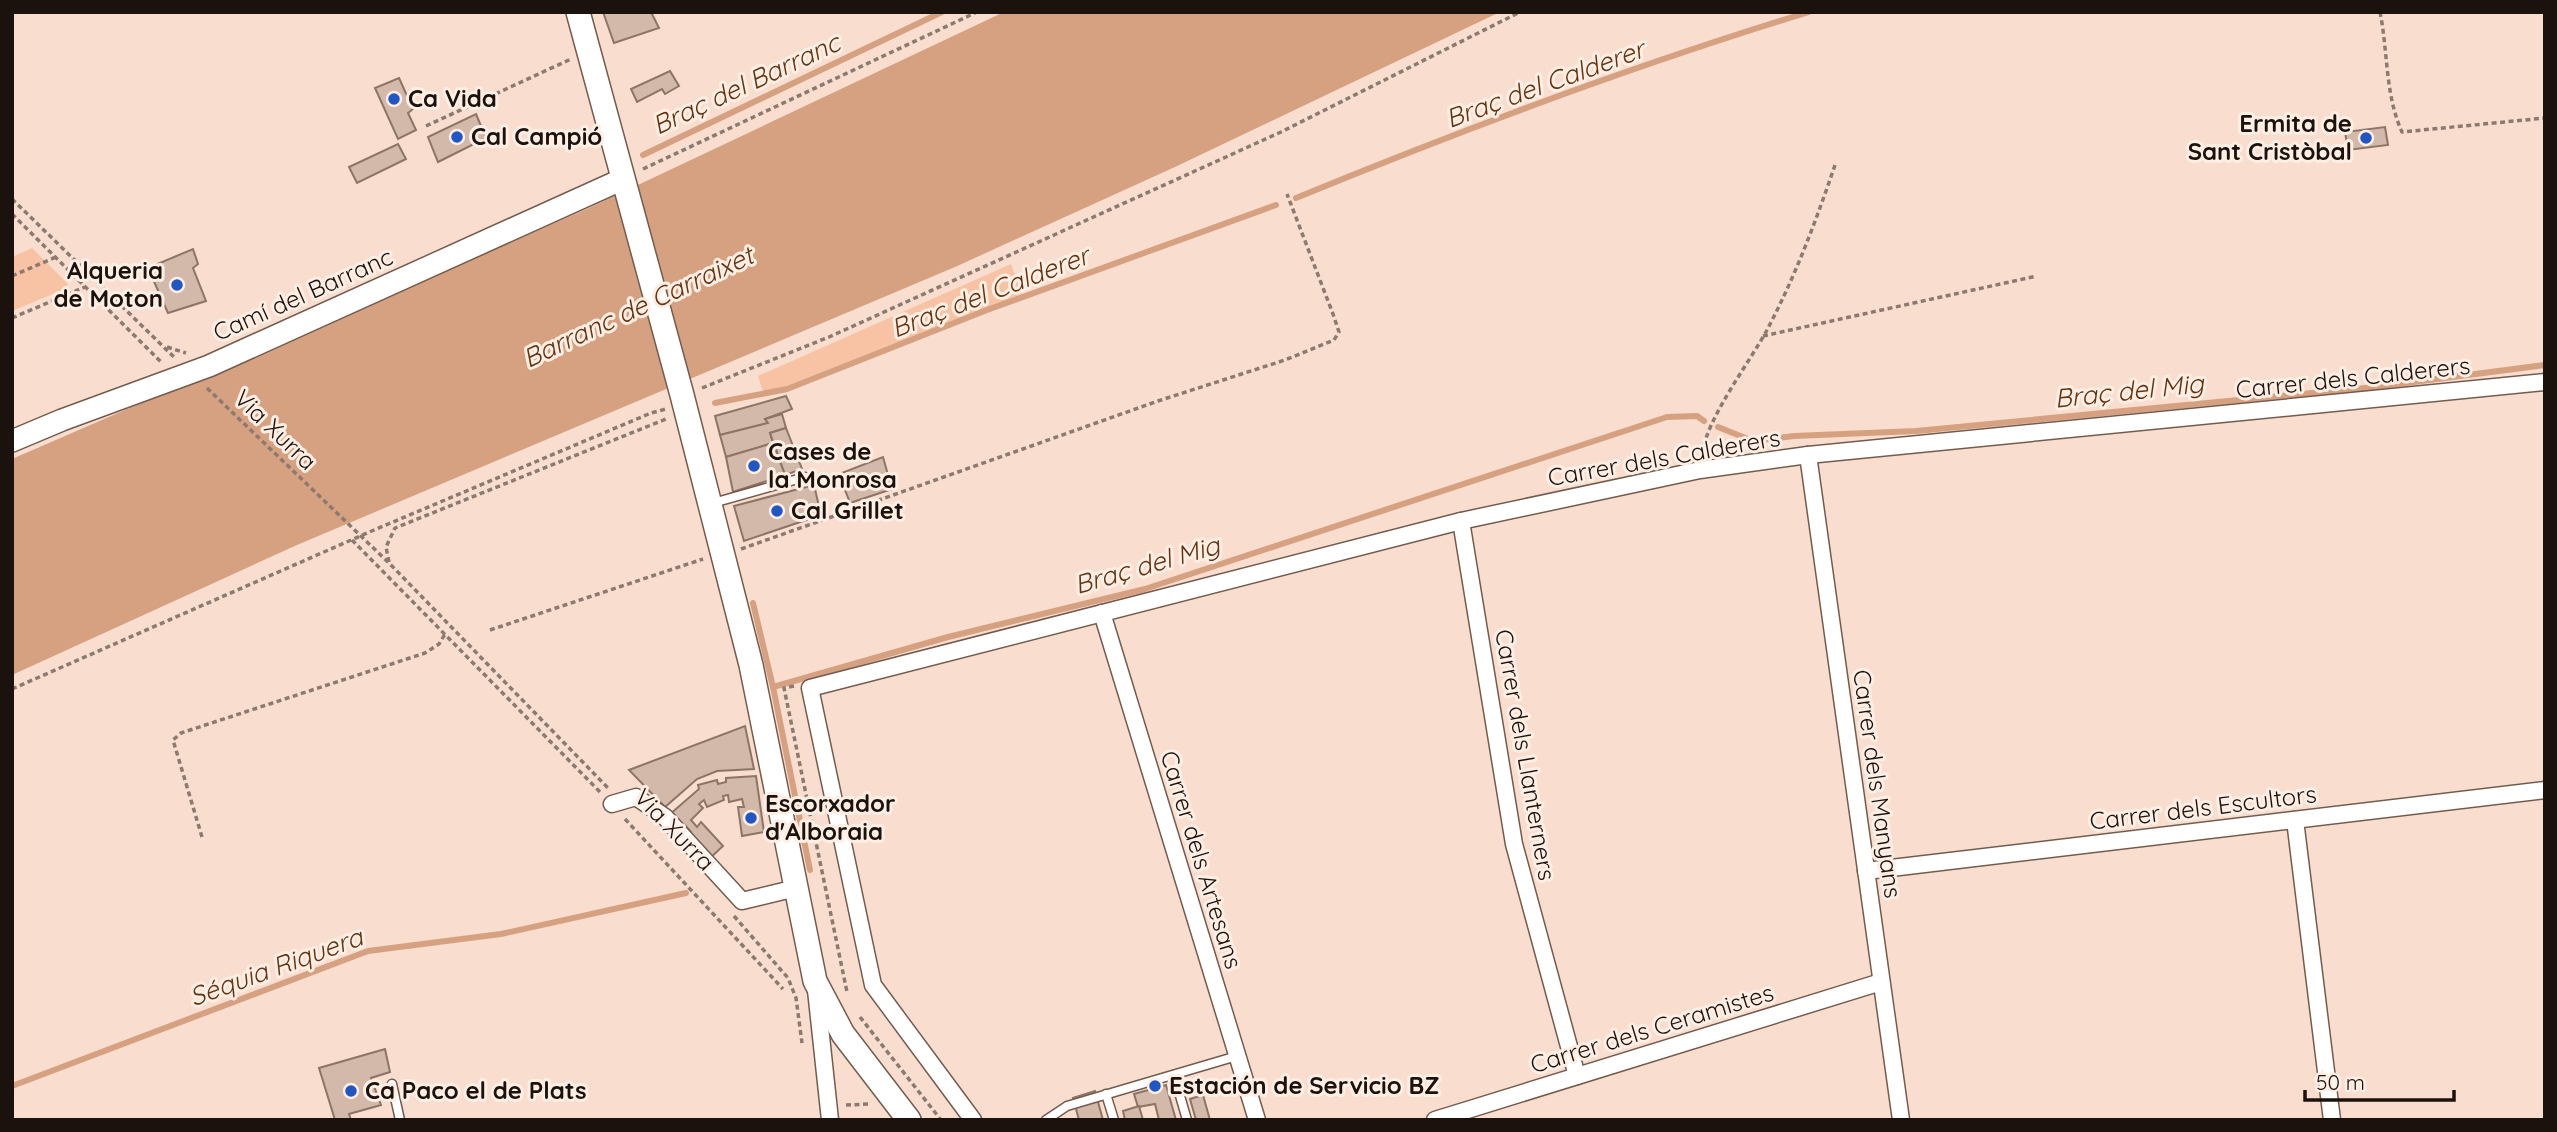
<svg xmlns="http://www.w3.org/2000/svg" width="2557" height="1132" font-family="Quicksand,sans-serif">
<rect width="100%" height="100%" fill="#f9decf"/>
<g fill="#f7c3a4">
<path d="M32,248l36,36 -3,5 -53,22v-54z"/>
<path d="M1011,264l11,30 -236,92 -23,6 -5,-16z"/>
</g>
<path fill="#d6a181" d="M1004,12h496l-325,155 -220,100 -658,278 -285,130v-216l575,-250z"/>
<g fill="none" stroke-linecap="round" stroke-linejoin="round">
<g stroke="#d6a181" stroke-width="6">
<path d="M643,155l299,-143"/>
<path d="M1296,198c168,-69 339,-133 513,-186"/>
<path d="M715,403l72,-14 200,-79 289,-105"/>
<path d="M1718,427l35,14 41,-5 122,-5 459,-44 170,-22"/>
<path d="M753,603l20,84"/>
<path d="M810,870l-37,-183 175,-50 197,-48 522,-172 30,-1 7,5"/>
<path d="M12,1086l356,-135 133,-17 185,-41"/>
</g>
</g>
<g fill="#d3b9aa" stroke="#8c7567" stroke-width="2">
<path d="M603,12h48l8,16 -45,15z"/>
<path d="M670,71l9,15 -14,8 -3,-5 -25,13 -6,-13z"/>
<path d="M399,78l14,31 -5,4 8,17 -18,9 -23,-51z"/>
<path d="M476,114l10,24 -48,24 -10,-25z"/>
<path d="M2385,127l3,18 -40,5 -3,-18z"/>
<path d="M398,144l8,15 -49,24 -8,-16z"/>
<path d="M193,249l5,15 -5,4 13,33 -38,12 -20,-45z"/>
<path d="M786,396l6,13 -27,10 3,4 -48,12 -5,-19z"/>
<path d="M782,414l4,14 -16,5 3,10 -47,14 -6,-22 48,-12 -3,-4z"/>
<path d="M786,428l16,41 -17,6 -15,-42z"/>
<path d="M773,443l12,32 -52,17 -7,-35z"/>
<path d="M883,457l9,32 -42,14 -11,-29z"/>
<path d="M814,485l7,30 -77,26 -10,-35z"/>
<path d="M745,726l9,43 -37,2 -20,8 -32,28 -36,-37z"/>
<path d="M756,776l8,56 -22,4 -4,-29h6l-2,-8 -13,3 -1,-7 -5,1 1,4 -17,7 -3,-7 -5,4 4,4 -12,12 6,7 4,-5 22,24 -14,13 -22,-23 4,-4 -6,-7 -3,3 -13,-13 30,-26 -1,-4 19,-5 1,4 8,-2v-4z"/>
<path d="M385,1049l5,23 -19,6 10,27 -32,9 2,6h-16l-16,-52z"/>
<path d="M1166,1085l10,35h-17l-4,-16 -17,3 -4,-13z"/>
<path d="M1095,1091l8,29h-24l-6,-22z"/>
<path d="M1203,1095l7,25h-14l-6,-21z"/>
<path d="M1139,1106l4,14h-18l-2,-9z"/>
</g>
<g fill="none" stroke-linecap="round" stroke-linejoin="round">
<defs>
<g id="service">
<path d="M713,503l92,-26"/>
<path d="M1174,1075l13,45"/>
<path d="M392,1084l8,36"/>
<path d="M1106,1094l8,26"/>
<path d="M1046,1120l21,-14 170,-50"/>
</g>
<g id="minor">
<path d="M1808,455l93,665"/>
<path d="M1461,521l53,323 63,232"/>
<path d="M1102,613l155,507"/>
<path d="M612,804l24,-7 29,20 77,84 54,-13"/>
<path d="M2295,820l37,300"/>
<path d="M1866,871l679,-81"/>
<path d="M816,990l14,130"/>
<path d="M973,1120l-100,-135 -63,-297 651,-167 239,-51 108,-15 737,-73"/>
<path d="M1435,1120l446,-138"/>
</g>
<path id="tertiary" d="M12,441l50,-21 147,-54 414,-187"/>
<path id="secondary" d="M578,12l104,383 69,270 64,316 28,53 66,86"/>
</defs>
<use href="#service" stroke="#735c4e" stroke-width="11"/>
<use href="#minor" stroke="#735c4e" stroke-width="19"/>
<use href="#tertiary" stroke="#735c4e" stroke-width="24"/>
<use href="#secondary" stroke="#735c4e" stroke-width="26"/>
<g stroke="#8c7a70" stroke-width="3.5" stroke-dasharray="5 3.5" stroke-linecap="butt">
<path d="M2380,12c8,39 5,83 22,120l143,-14"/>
<path d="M426,126l145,-67"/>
<path d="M643,169l334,-157"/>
<path d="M12,199l164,160"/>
<path d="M12,214l150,149"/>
<path d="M12,276l44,-19"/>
<path d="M12,318l73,-31"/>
<path d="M1763,336l274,-60"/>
<path d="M167,347l19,6"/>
<path d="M207,388l183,176 218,224"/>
<path d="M702,388l127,-51 452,-205 239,-120"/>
<path d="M1702,454c5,-36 47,-91 65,-124 28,-53 49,-109 68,-165"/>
<path d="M352,540l249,253"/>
<path d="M741,549l417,-148 127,-41 49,-20 5,-8 -6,-18 -46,-120"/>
<path d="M389,562l-3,-15 9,-19 271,-109"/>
<path d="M490,630l213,-71"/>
<path d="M794,686l-10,2 63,304"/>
<path d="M12,689l362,-159 277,-117 15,-4"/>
<path d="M625,819l158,170"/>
<path d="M202,837l-29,-97 8,-7 244,-80 14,-9 6,-10"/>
<path d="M734,916l54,62 8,20 6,45"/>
<path d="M860,1017l81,103"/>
<path d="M846,1105l24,-1"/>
</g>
<use href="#service" stroke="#fff" stroke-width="8"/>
<use href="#minor" stroke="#fff" stroke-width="16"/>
<use href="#tertiary" stroke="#fff" stroke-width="21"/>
<use href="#secondary" stroke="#fff" stroke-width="23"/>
</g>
<g fill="#2157c4" stroke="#feeee4" stroke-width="2.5">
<circle cx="394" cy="99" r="7"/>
<circle cx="457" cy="137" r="7"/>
<circle cx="2366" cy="138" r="7"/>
<circle cx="177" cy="285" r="7"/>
<circle cx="754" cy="466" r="7"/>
<circle cx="777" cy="511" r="7"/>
<circle cx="751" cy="818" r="7"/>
<circle cx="1155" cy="1086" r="7"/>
<circle cx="351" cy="1091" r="7"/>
</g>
<g text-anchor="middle" stroke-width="6" stroke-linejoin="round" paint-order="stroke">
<g font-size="24" font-weight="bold" fill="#1b120d" stroke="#feeee4" text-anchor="start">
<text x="408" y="107">Ca Vida</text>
<text x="2352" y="132" text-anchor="end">Ermita de<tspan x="2352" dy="28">Sant Cristòbal</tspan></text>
<text x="471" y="145">Cal Campió</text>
<text x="163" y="279" text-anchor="end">Alqueria<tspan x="163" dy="28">de Moton</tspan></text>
<text x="768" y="460">Cases de<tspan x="768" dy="28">la Monrosa</tspan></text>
<text x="791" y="519">Cal Grillet</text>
<text x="765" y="812">Escorxador<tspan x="765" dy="28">d'Alboraia</tspan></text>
<text x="1169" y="1094">Estación de Servicio BZ</text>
<text x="365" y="1099">Ca Paco el de Plats</text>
</g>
<g font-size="24" fill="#1b120d" stroke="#feeee4">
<text transform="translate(303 295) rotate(-24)" y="8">Camí del Barranc</text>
<text transform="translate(2353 378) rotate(-6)" y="8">Carrer dels Calderers</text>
<text transform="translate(275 430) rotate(44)" y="8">Via Xurra</text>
<text transform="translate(1664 458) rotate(-10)" y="8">Carrer dels Calderers</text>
<text transform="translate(1525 755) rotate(80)" y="8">Carrer dels Llanterners</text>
<text transform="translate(1877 784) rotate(82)" y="8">Carrer dels Manyans</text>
<text transform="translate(2203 808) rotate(-7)" y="8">Carrer dels Escultors</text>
<text transform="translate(674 830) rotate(46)" y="8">Via Xurra</text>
<text transform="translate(1201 860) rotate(73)" y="8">Carrer dels Artesans</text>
<text transform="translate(1652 1029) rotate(-17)" y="8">Carrer dels Ceramistes</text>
</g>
<g font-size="26" font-style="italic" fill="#65330f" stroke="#feeee4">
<text transform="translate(746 84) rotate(-25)" y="9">Braç del Barranc</text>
<text transform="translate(1545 84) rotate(-20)" y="9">Braç del Calderer</text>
<text transform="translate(990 292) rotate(-21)" y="9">Braç del Calderer</text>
<text transform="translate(638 307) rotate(-25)" y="9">Barranc de Carraixet</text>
<text transform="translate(2129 391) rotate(-6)" y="9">Braç del Mig</text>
<text transform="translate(1147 565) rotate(-16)" y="9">Braç del Mig</text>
<text transform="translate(276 967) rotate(-20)" y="9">Séquia Riquera</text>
</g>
</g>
<rect width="2557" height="1132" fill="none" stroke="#1b120d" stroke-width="28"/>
<path d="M2305 1090v10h149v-10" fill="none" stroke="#1b120d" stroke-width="3.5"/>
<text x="2316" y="1090" font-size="21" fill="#1b120d" stroke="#feeee4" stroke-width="5" paint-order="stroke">50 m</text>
</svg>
